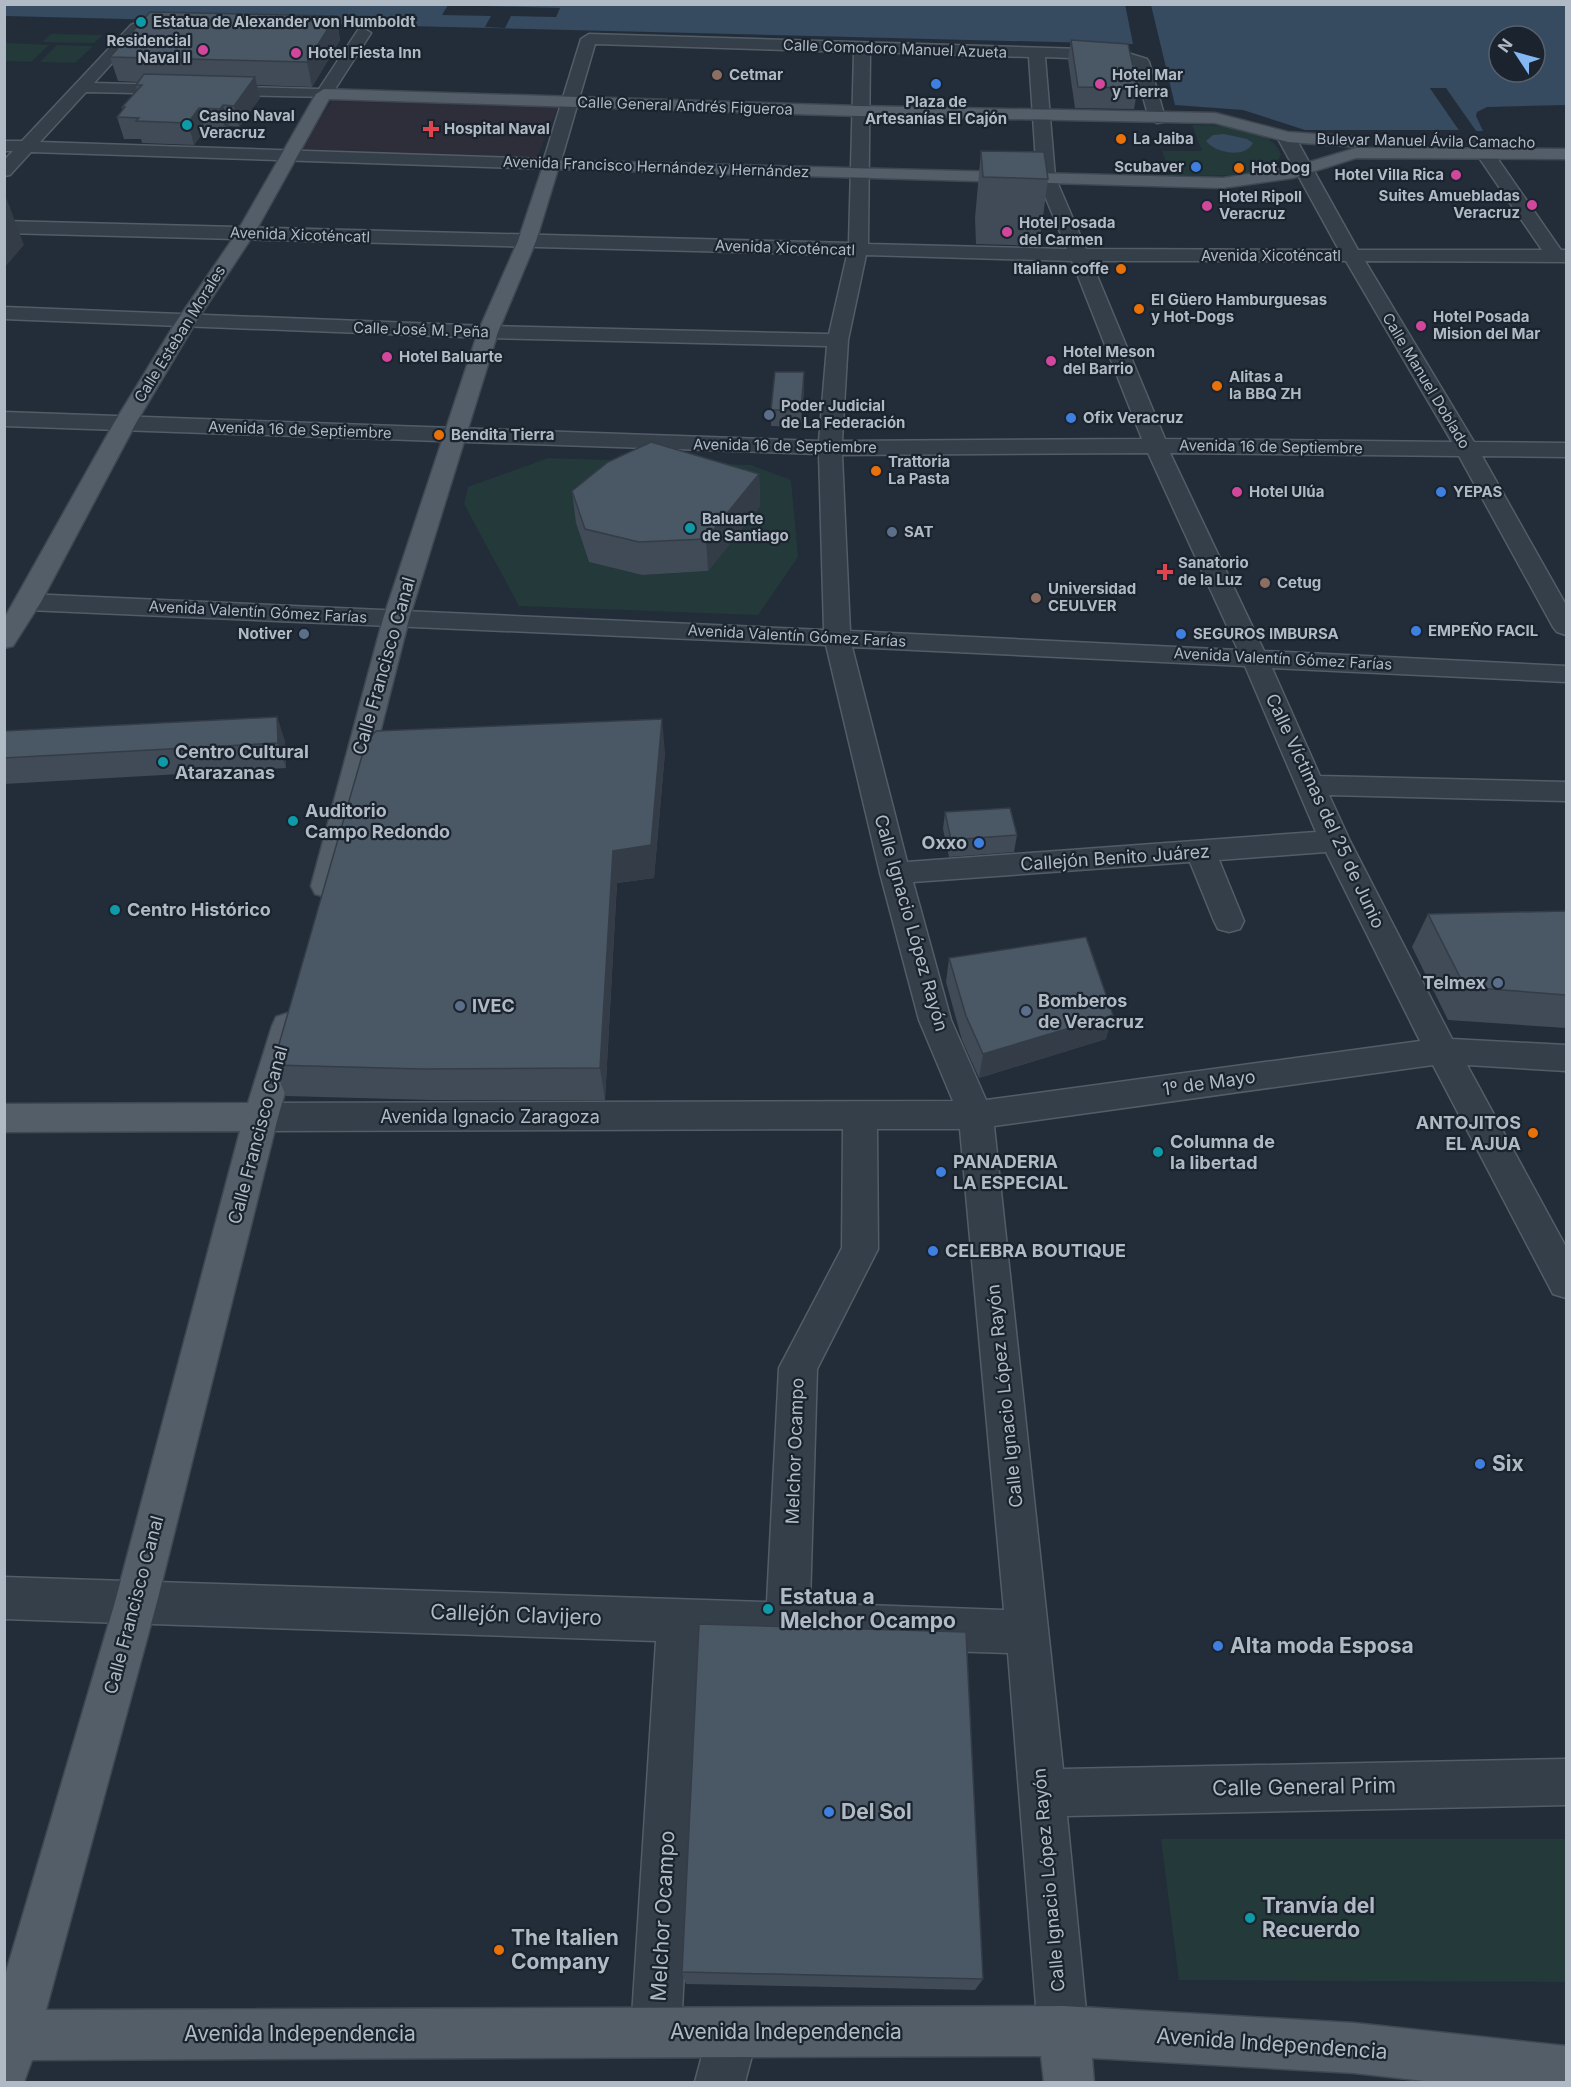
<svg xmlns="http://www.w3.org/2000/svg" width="1571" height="2087" font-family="Inter,sans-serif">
<rect width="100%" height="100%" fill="#222d39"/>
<path fill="#2e2d3a" d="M332,101l226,6 -21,51 -239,-6z"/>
<g fill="#24393a" fill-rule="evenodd">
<path d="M51,34l52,1 -9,8 -52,-1z"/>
<path d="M5,43l44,2 -18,17 -26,-1z"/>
<path d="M57,45l36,1 -18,17 -35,-1z"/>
<path d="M1192,125c24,0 80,1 89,30 -15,27 -83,20 -110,20l-9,-24h40z"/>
<path d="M548,458l203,7 40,15 7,77 -40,58 -239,-9 -55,-102 4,-17zM759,506l-51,65 -66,4 -53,-13 -13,-39z"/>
<path d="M1161,1839h405v143l-387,-2z"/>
</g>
<g fill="#364a60" fill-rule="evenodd">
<path d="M5,4h1120l8,40 -1128,-28z"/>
<path d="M1151,5h415v100l-79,2 -10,5 -1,4 7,15h-7l-31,-43h-15l29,42h-154l-62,-20 -68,-5zM1499,36h36v36h-36z"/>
<path d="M1224,134l23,5 6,4c-8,16 -38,10 -47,-2l7,-6z"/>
</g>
<g fill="#222d39">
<path d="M448,5l112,3 -4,9 -45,-1 -6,12 -20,-1 6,-11 -49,-1z"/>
<path d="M1430,88h16l30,43h-4l-28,-40h-9l27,39h-3z"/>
</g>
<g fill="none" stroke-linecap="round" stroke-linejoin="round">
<defs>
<g id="minor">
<path d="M136,23l8,5 -3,3 -47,52 225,6 39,-59 5,-2 8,5 -41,64 -244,-5 -46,50 504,17 37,-120 8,-5 529,16 29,9 2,3 16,56 -2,4 -6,1 -8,-5 -15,-53 -17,-5 -72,-3 10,120 31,72 253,1 -62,-113 3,-4h12l3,4 63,113h184l-73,-107 3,-4h12l77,111h5v12l-201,-1 109,181 92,1v14l-84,-1 84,149v30l-9,-3 -4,-5 -94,-171 -289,-3 94,198 302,15v16l-294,-14 48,108 246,6v19l-237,-6 21,46 102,198 114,6v26l-99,-6 99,182v51l-13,-4 -120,-229 -439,61 69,643 503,-10v46l-499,11 21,215 -7,18 -18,7 -18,-7 -7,-18 -30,-378 -308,-10 -19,389 -7,18 -18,7 -18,-7 -7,-18 25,-391 -652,-22v-42l763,25 12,-234 63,-120 1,-119 -582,2 -12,-4 -5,-10 5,-10 12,-4 692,-2 -34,-81 -39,-147 -54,-228 -798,-35 -9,-3 -4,-5 4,-5 9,-3 796,36 -5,-176 -815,-28v-14l815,29 8,-95 -339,-8 -484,-19v-12l484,19 341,8 18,-79 -843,-22v-12l845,22 5,-191 -259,-8 -35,120 -3,4 -6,1 -520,-17 -21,23 -6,1v-16l9,-9h-9v-10h18l109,-116zM870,52l159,5 8,120 30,72 -199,-5zM866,255l206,6 70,178 -300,2 6,-101zM1091,261h255l106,181 -287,-3zM1148,453l90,197 -388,-19 -8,-176zM852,647l393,19 71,166 -409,30zM1326,852l94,189 -434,59 -35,-80 -38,-138 277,-20 24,59 4,8 11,3 11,-3 4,-8 -25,-61zM877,1129h83l44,481 -194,-7 7,-234 61,-120z"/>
<path d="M733,2008l18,7 7,18 -13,49h-50l13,-49 7,-18z"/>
</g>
<g id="major">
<path d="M324,89l535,17 356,7 73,19 70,5 6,1 3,4 -3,4 -6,1 -70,-5 -73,-19 -356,-7 -530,-17 -75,135 -58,88 -60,101 -95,179 -28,44 -9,2v-29l110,-196 62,-101 60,-88 80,-140z"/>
<path d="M1356,148l210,1v10l-210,-1 -63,20 -70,10 -665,-19 -22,72 -38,91 -89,287 -68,267 -4,8 -11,3 -11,-3 -4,-8 72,-267 95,-287 40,-91 27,-81 678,18 70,-11z"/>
<path d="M288,1013l12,4 4,9 -26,91 -121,485 -111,408 1017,-4 291,17 212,23v36h-132l-80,-9 -262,-15 2,24h-50l-3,-26 -1009,4 -8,22h-20v-103l111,-377 125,-471 -236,1v-28l244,-1 24,-77 4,-9z"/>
</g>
</defs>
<use href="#minor" stroke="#535d67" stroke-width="3"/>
<use href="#major" stroke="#3f4852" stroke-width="3"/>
<use href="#minor" fill="#353f49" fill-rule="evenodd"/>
<use href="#major" fill="#535e69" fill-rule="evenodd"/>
</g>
<g fill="#404b57">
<path d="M336,16l4,24 -28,47 -55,-2 3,13 -21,29 -10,-1 -3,5 -21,-1 -11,15 -52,-2 -1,-4h-17l-7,-22 6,-6 -1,-4 15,-17 -1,-5 2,-3 -20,-1 -8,-24z"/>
<path d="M1071,40l67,48 -4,21 -59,-1 -7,-48z"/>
<path d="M981,151l67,28 -9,67 -63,-2 -1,-26z"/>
<path d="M804,388l-3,39 -30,-1v-16z"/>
<path d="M759,474l1,32 -52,65 -66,4 -53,-13 -13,-39 -4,-32z"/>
<path d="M277,717l8,25 1,26 -282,16v-53z"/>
<path d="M665,752l-11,126 -37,5 -12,217h-174l-145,-4 -13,-31z"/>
<path d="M945,812l72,23 -3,17 -65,5 -6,-28z"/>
<path d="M1566,911v117l-118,-8 -36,-73 16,-33z"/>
<path d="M949,958l157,81 -127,39 -17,-38 -16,-58z"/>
<path d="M682,1972l301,7 -8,11 -289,-6z"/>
</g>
<g fill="#343d47">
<path d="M336,16l4,24 -28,47 -5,-25z"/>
<path d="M255,77l5,21 -21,29 -5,-21z"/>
<path d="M223,105l6,21 -3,5 -6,-22z"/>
<path d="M199,108l6,22 -11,15 -6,-22z"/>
<path d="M4,192l20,53 -20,23z"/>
<path d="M804,372v16l-3,39v-17z"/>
<path d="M759,474l1,32 -52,65 -2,-32z"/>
<path d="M277,717l8,25 1,26 -8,-25z"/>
<path d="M662,719l3,33 -11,126 -37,5 -12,217 -5,-32 13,-217z"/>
<path d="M1113,1015l-7,24 -127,39 4,-24z"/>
</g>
<g fill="#4a5765" stroke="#343d47" stroke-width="1.5">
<path d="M150,12l186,4 -29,46 -197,-5z"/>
<path d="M1071,40l57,4 10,44 -60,-1z"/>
<path d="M144,74l111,3 -21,29 -11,-1 -3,4 -21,-1 -11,15 -52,-2 3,-3 -22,-1 8,-10h-3l20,-22h-6z"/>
<path d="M981,151l63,1 4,27 -65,-2z"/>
<path d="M775,372h29l-3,38h-30z"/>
<path d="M651,442l108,32 -53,65 -67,3 -54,-13 -13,-38 36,-29z"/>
<path d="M277,717l1,26 -274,15v-27z"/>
<path d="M662,719l-11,126 -38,6 -13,217 -178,1 -149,-4 93,-323 10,-11z"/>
<path d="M1010,808l7,27 -66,5 -6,-28z"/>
<path d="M1566,911v84l-101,-8 -37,-73z"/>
<path d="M1086,937l27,78 -130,39 -17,-38 -17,-58z"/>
<path d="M699,1624l267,8 17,347 -301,-7z"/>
</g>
<g fill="#0f9aa8" stroke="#1b242e" stroke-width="2">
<circle cx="141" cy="22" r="6"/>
<circle cx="187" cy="125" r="6"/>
<circle cx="690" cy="528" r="6"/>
<circle cx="163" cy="762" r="6"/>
<circle cx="293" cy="821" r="6"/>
<circle cx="115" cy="910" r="6"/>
<circle cx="1158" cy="1152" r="6"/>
<circle cx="768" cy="1609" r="6"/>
<circle cx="1250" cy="1918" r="6"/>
</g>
<g fill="#d1479c" stroke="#1b242e" stroke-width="2">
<circle cx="203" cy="50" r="6"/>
<circle cx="296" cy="53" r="6"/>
<circle cx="1100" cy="84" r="6"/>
<circle cx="1456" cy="175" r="6"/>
<circle cx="1532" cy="205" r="6"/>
<circle cx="1207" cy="206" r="6"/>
<circle cx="1007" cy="232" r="6"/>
<circle cx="1421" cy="326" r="6"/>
<circle cx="387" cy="357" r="6"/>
<circle cx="1051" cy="361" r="6"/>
<circle cx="1237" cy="492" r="6"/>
</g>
<g fill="#8d6e63" stroke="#1b242e" stroke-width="2">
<circle cx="717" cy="75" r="6"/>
<circle cx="1265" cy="583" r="6"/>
<circle cx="1036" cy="598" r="6"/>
</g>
<g fill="#3f7fe0" stroke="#1b242e" stroke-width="2">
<circle cx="936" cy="84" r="6"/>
<circle cx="1196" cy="167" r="6"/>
<circle cx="1071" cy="418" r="6"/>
<circle cx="1441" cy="492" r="6"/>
<circle cx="1416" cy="631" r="6"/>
<circle cx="1181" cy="634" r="6"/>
<circle cx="979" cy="843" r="6"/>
<circle cx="941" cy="1172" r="6"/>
<circle cx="933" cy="1251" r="6"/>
<circle cx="1480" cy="1464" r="6"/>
<circle cx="1218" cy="1646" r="6"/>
<circle cx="829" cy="1812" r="6"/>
</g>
<g fill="#e0444e" stroke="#1b242e" stroke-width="2">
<path d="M428 120h6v6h6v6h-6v6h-6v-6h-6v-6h6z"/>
<path d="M1162 563h6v6h6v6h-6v6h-6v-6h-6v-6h6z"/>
</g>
<g fill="#e8710a" stroke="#1b242e" stroke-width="2">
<circle cx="1121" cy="139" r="6"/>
<circle cx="1239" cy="168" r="6"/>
<circle cx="1121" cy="269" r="6"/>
<circle cx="1139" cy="309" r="6"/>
<circle cx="1217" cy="386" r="6"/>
<circle cx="439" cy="435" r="6"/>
<circle cx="876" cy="471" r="6"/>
<circle cx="1533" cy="1133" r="6"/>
<circle cx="499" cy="1950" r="6"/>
</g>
<g fill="#5c6f8a" stroke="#1b242e" stroke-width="2">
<circle cx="769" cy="415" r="6"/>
<circle cx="892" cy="532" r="6"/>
<circle cx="304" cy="634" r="6"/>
<circle cx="1498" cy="983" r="6"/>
<circle cx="460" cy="1006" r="6"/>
<circle cx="1026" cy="1011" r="6"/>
</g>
<g text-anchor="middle" stroke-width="4.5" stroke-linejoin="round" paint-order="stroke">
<g font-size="15" font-weight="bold" fill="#b0bac5" stroke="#1b242e" text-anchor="start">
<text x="153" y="27">Estatua de Alexander von Humboldt</text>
<text x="191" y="46" text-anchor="end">Residencial<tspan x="191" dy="17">Naval II</tspan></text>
<text x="308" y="58">Hotel Fiesta Inn</text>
<text x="729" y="80">Cetmar</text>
<text x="1112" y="80">Hotel Mar<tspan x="1112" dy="17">y Tierra</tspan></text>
<text x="936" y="107" text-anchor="middle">Plaza de<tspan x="936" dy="17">Artesanías El Cajón</tspan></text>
<text x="199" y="121">Casino Naval<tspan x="199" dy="17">Veracruz</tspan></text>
<text x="444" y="134">Hospital Naval</text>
<text x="1133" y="144">La Jaiba</text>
<text x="1184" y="172" text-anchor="end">Scubaver</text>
<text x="1251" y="173">Hot Dog</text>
<text x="1444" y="180" text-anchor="end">Hotel Villa Rica</text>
<text x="1520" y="201" text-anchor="end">Suites Amuebladas<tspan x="1520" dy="17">Veracruz</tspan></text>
<text x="1219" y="202">Hotel Ripoll<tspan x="1219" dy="17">Veracruz</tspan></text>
<text x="1019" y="228">Hotel Posada<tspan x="1019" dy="17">del Carmen</tspan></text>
<text x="1109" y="274" text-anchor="end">Italiann coffe</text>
<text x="1151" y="305">El Güero Hamburguesas<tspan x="1151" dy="17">y Hot-Dogs</tspan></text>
<text x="1433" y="322">Hotel Posada<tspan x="1433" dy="17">Mision del Mar</tspan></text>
<text x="1063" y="357">Hotel Meson<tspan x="1063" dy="17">del Barrio</tspan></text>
<text x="399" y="362">Hotel Baluarte</text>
<text x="1229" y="382">Alitas a<tspan x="1229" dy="17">la BBQ ZH</tspan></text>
<text x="781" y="411">Poder Judicial<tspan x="781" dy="17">de La Federación</tspan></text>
<text x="1083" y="423">Ofix Veracruz</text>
<text x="451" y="440">Bendita Tierra</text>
<text x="888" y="467">Trattoria<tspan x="888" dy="17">La Pasta</tspan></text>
<text x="1249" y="497">Hotel Ulúa</text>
<text x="1453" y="497">YEPAS</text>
<text x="702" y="524">Baluarte<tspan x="702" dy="17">de Santiago</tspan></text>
<text x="904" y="537">SAT</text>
<text x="1178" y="568">Sanatorio<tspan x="1178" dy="17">de la Luz</tspan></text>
<text x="1277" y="588">Cetug</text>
<text x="1048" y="594">Universidad<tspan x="1048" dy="17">CEULVER</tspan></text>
<text x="1428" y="636">EMPEÑO FACIL</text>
<text x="292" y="639" text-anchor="end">Notiver</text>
<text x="1193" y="639">SEGUROS IMBURSA</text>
</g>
<g font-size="15" fill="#b0bac5" stroke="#1b242e">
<text transform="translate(895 49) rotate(2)" y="5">Calle Comodoro Manuel Azueta</text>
<text transform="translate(685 106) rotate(2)" y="5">Calle General Andrés Figueroa</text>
<text transform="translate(1426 141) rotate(1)" y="5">Bulevar Manuel Ávila Camacho</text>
<text transform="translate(656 167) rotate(2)" y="5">Avenida Francisco Hernández y Hernández</text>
<text transform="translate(300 235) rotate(2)" y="5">Avenida Xicoténcatl</text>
<text transform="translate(785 248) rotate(2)" y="5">Avenida Xicoténcatl</text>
<text x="1271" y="261">Avenida Xicoténcatl</text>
<text transform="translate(421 330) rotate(2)" y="5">Calle José M. Peña</text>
<text transform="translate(180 334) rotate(-58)" y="5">Calle Esteban Morales</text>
<text transform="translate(1426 381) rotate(59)" y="5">Calle Manuel Doblado</text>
<text transform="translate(300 430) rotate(2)" y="5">Avenida 16 de Septiembre</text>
<text transform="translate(785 446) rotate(1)" y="5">Avenida 16 de Septiembre</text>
<text transform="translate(1271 447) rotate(1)" y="5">Avenida 16 de Septiembre</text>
<text transform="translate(258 612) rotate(3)" y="5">Avenida Valentín Gómez Farías</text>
<text transform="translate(797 636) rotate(3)" y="5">Avenida Valentín Gómez Farías</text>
<text transform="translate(1283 659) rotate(3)" y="5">Avenida Valentín Gómez Farías</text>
</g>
<g font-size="18" fill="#b0bac5" stroke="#1b242e">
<text transform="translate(384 666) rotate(-74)" y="6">Calle Francisco Canal</text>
<text transform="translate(1325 811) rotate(65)" y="6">Calle Víctimas del 25 de Junio</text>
<text transform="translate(1115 858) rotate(-4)" y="6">Callejón Benito Juárez</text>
<text transform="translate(911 923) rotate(74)" y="6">Calle Ignacio López Rayón</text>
<text transform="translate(1209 1083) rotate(-8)" y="6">1º de Mayo</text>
<text x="490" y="1123">Avenida Ignacio Zaragoza</text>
<text transform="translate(258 1135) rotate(-75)" y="6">Calle Francisco Canal</text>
<text transform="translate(1005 1396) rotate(-96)" y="6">Calle Ignacio López Rayón</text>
<text transform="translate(795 1451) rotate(-88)" y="6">Melchor Ocampo</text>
<text transform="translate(134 1605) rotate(-75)" y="6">Calle Francisco Canal</text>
<text transform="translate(1049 1880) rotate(-95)" y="6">Calle Ignacio López Rayón</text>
</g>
<g font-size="18" font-weight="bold" fill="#b0bac5" stroke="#1b242e" text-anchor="start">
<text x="175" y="758">Centro Cultural<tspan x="175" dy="21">Atarazanas</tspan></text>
<text x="305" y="817">Auditorio<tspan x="305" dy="21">Campo Redondo</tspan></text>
<text x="967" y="849" text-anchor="end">Oxxo</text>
<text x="127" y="916">Centro Histórico</text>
<text x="1486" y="989" text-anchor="end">Telmex</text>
<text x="1038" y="1007">Bomberos<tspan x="1038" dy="21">de Veracruz</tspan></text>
<text x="472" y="1012">IVEC</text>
<text x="1521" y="1129" text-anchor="end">ANTOJITOS<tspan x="1521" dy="21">EL AJUA</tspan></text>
<text x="1170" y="1148">Columna de<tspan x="1170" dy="21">la libertad</tspan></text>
<text x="953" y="1168">PANADERIA<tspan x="953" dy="21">LA ESPECIAL</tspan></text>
<text x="945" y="1257">CELEBRA BOUTIQUE</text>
</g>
<g font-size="21" font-weight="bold" fill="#b0bac5" stroke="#1b242e" text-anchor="start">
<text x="1492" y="1471">Six</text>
<text x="780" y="1604">Estatua a<tspan x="780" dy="24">Melchor Ocampo</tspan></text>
<text x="1230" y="1653">Alta moda Esposa</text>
<text x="841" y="1819">Del Sol</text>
<text x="1262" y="1913">Tranvía del<tspan x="1262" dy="24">Recuerdo</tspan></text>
<text x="511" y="1945">The Italien<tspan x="511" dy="24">Company</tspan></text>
</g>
<g font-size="21" fill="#b0bac5" stroke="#1b242e">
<text transform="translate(516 1615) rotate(2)" y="7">Callejón Clavijero</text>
<text transform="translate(1304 1787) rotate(-1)" y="7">Calle General Prim</text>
<text transform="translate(663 1916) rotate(-87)" y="7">Melchor Ocampo</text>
<text x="786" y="2039">Avenida Independencia</text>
<text x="300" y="2041">Avenida Independencia</text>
<text transform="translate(1272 2044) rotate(4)" y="7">Avenida Independencia</text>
</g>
</g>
<rect width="1571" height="2087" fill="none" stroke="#b0bac5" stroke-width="12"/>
<g transform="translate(1517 54) rotate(306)"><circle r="28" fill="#1b242e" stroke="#57606a" stroke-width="1.5"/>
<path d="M0-4.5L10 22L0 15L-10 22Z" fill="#85b7f5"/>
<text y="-9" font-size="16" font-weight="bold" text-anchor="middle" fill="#b0bac5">N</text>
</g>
</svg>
